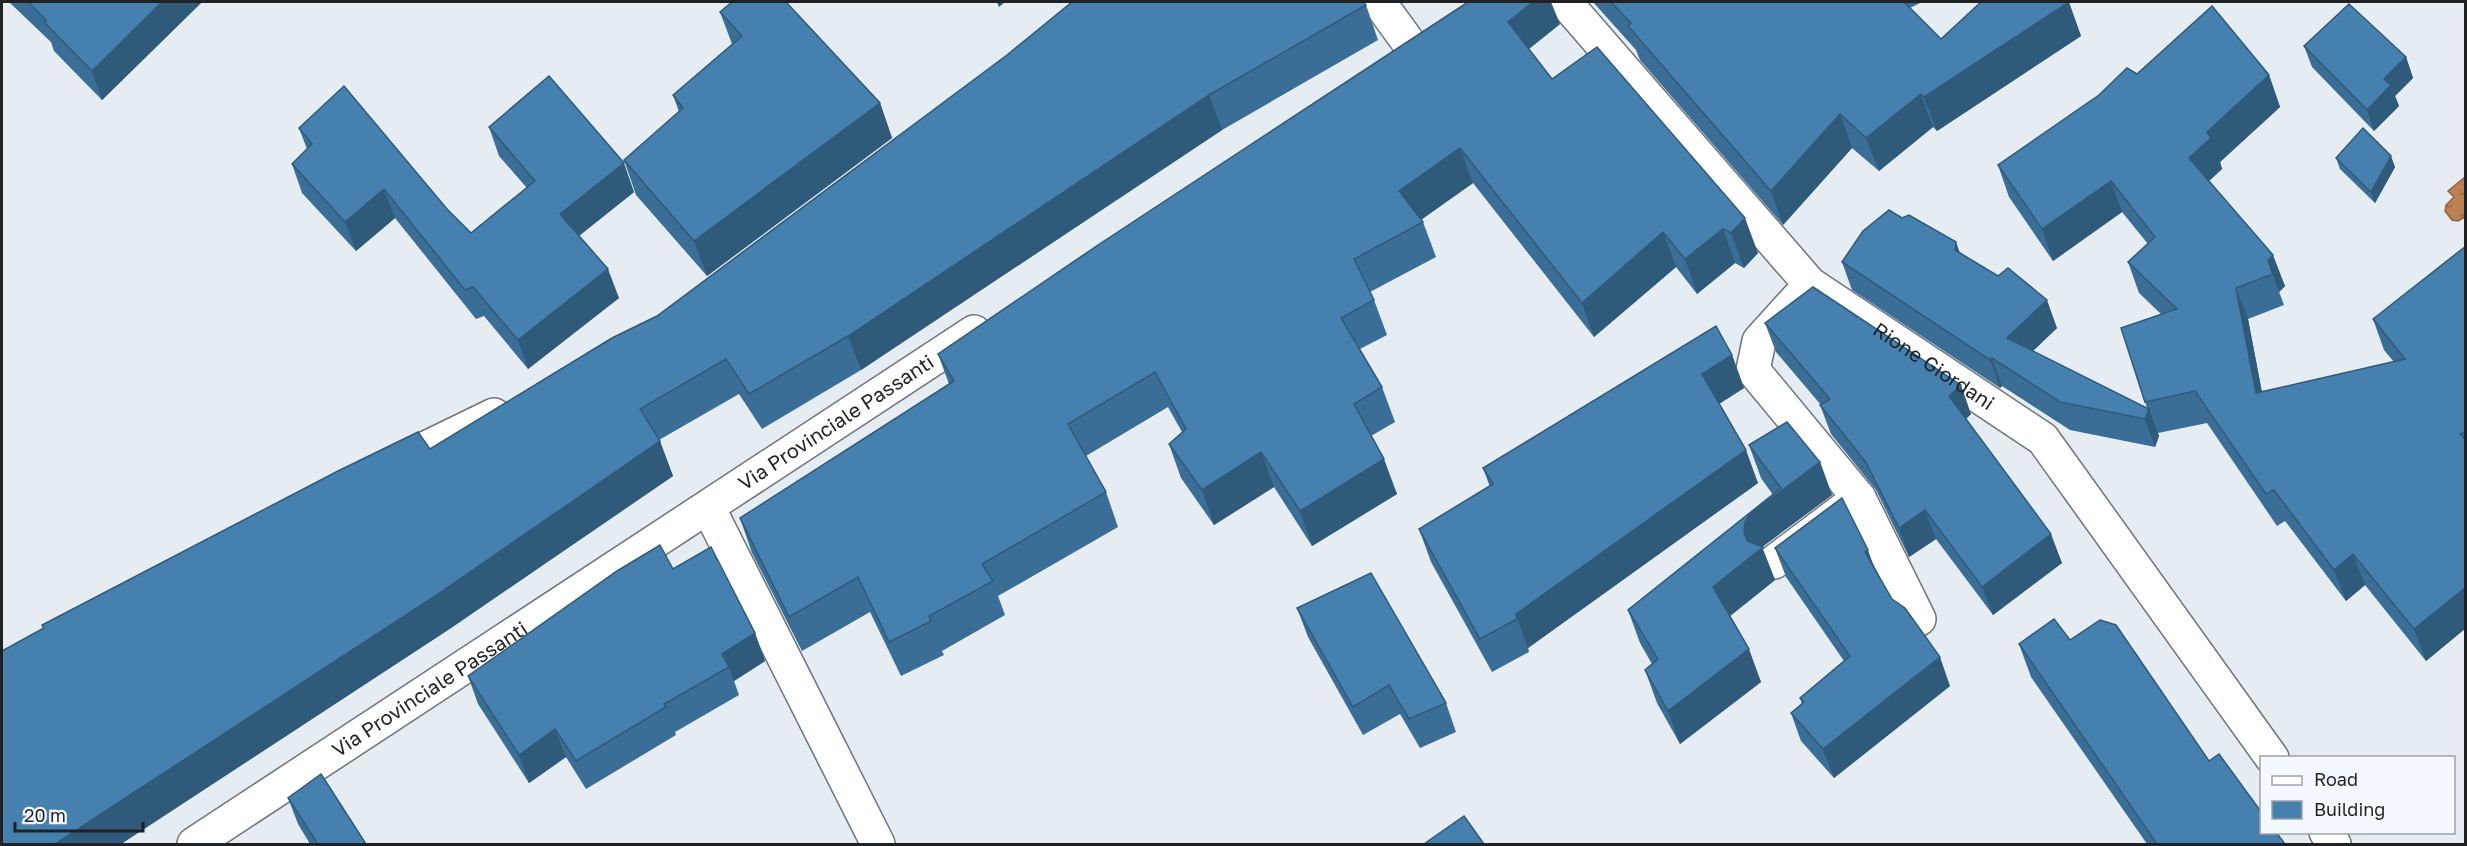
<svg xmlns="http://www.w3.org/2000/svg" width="2467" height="846" font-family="'Golos Text',sans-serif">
<defs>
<pattern id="water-ripples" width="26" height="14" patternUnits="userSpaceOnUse" patternTransform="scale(1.5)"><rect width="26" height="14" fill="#bc8054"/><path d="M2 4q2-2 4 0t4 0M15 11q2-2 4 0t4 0" fill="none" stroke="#986845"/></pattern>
</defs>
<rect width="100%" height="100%" fill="#e5ecf2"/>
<path fill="url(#water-ripples)" stroke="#8d6446" stroke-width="1.5" d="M2465,177v40l-7,4 -6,-1 -7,-9 1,-6 8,-8 -6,-6z"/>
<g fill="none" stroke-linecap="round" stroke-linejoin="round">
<defs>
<g id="minor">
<path d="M1379,2l32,44"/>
<path id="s1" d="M1565,2l245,282 233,155 229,319"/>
<path d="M389,466l105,-51"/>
<path d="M1859,498l60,121"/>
<path d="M708,507l170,337"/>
<path d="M1774,562l85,-64 -106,-128 6,-29 39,-43"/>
<path d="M2326,832l8,12"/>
</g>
<g id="secondary">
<path id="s2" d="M194,844l780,-512"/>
</g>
</defs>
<use href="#minor" stroke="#6e7479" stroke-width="36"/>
<use href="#secondary" stroke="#6e7479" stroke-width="36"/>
<use href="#minor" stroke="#fff" stroke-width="33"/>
<use href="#secondary" stroke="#fff" stroke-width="33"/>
</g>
<g fill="#3b6e96">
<path d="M9,2h193l-100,98 -48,-49 -3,-9z"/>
<path d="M1593,2h329l-12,6 31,31 38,-35 -2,-2h91l13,34 -144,95 -4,-4 -54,44 -27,-23 -69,77 -143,-165 -4,-10z"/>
<path d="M1366,5l12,35 -156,90 -361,240 -99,59 -23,-35 -80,46 14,36 -222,152 -330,216h-119l41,-216 -1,-3 388,-176z"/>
<path d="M720,12l160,91 12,35 -185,138 -71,-81 -12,-35 55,-48 -6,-17 59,-51z"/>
<path d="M1560,24l-31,25 23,30 206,174 -14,15 -9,-5 -38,31 -21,-27 -82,70 -121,-154 -52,37 2,2 13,35 -66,35 4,8 13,35 -27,14 22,38 13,35 -24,14 26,58 -85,52 -38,-59 -60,38 -33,-47 -12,-34 13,-12 -14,-25 -82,49 20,36 12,35 -120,69 7,19 -63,36 2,4 -43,21 -31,-64 -68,39 -50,-98 -12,-35 209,-134 -11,-30z"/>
<path d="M2304,46l102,11 7,21 -18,18 4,10 -25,25 -62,-64z"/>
<path d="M2137,74l132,1 11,32 -60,55 2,7 -13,12 76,105 -6,6 5,13 -36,14 14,73 132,-30 -10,-12 -11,-31 93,-73v382l-40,33 -61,-76 -19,16 -61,-80 -8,5 -70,-103 -49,10 1,3 -4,11 -85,-17 -68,-44 -2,2 -148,-98 -10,-28 118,-9 97,75 -24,23 114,57 -26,-80 40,-14 -22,-21 -11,-31 20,-18 -26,-32 -69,49 -44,-64 -11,-32z"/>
<path d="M489,127l145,65 -55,44 40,62 -91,71 -44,-53 -8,3 -81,-101 -39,33 -54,-58 -10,-29 15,-15 -8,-21 148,81 24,24 56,-45 -28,-32z"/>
<path d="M2336,158l59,9 -20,36 -35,-34z"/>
<path d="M1765,323l206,91 -5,5 96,144 -69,52 -57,-76 -27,18 -33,-67 -45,-56 -11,-29h1l-45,-53z"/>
<path d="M1732,355l12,33 -25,16 39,79 -230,165 1,4 -37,20 -61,-110 -12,-33 71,-42 -7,-19z"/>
<path d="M1749,445l71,17 12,33 -70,52 13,33 -45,36 31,66 -81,62 -23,-41 -12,-33 7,-6 -12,-21 -12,-33 145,-115 -12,-17z"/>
<path d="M1775,548l99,21 18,30 58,87 -116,92 -33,-37 -10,-28 11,-9 -2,-6 44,-37 -58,-84z"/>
<path d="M673,569l82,64 10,28 -31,20 5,14 -64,37 1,3 -90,54 -20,-32 -37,26 -51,-79 -10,-28z"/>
<path d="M1297,608l149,95 10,29 -36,16 -20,-34 -37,21 -55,-98z"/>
<path d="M2070,640l139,121 76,83h-138l-116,-167 -12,-33z"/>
<path d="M288,798l78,46h-56l-12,-20z"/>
</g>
<g fill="#305a7a">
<path d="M162,2h40l-100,98 -10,-29z"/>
<path d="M997,2h8l-6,5z"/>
<path d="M1533,2h18l9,22 -40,32 -12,-34z"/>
<path d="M2069,2l12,34 -144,95 -13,-34z"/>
<path d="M2406,57l7,21 -18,18 4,10 -25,25 -7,-21 17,-31z"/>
<path d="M2269,75l11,32 -60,55 2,7 -22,20 -11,-31 18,-26z"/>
<path d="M1921,94l12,33 -54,44 -13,-33z"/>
<path d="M1209,95l13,35 -361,240 -13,-34z"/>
<path d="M880,103l12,35 -185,138 -13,-35z"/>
<path d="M1840,114l12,34 -69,77 -12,-34z"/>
<path d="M1460,148l13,35 -61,43 -13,-35z"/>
<path d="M2391,156l4,11 -20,36 -4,-11z"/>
<path d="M624,163l10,29 -63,50 -11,-28z"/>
<path d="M2111,181l11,31 -69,49 -11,-32z"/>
<path d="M384,189l11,29 -39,33 -11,-29z"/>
<path d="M1745,218l13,35 -14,15 -13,-35z"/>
<path d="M1723,229l12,34 -38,31 -12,-35z"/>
<path d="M1663,232l13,35 -82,70 -12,-34z"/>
<path d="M1956,242l10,28 -11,-20z"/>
<path d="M2273,255l12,31 -6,6 5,13 -16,-44z"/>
<path d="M608,269l11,29 -91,71 -10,-29z"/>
<path d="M2236,288l12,31 20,106 -12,-32z"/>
<path d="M2047,300l10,28 -40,38 -10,-28z"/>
<path d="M1732,355l12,33 -30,19 -12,-33z"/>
<path d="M1992,358l10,28 -2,2 -10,-28z"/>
<path d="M1961,385l10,29 -11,10 -11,-28z"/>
<path d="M2149,409l10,27 -4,11 -10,-28z"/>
<path d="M660,441l13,35 -222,152 -330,216h-66z"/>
<path d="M1746,450l12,33 -230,165 1,4 -13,-38z"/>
<path d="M1261,452l13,35 -60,38 -12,-35z"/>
<path d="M1384,459l13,35 -85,52 -12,-35z"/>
<path d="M1820,462l12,33 -70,52 13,33 -50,40 -12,-33 32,-65 5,-8z"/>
<path d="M1925,510l11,29 -27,18 -10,-29z"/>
<path d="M2051,534l11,29 -69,52 -11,-28z"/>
<path d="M1868,550l10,29 -13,-27z"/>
<path d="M2353,554l12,31 -19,16 -12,-31z"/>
<path d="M2466,587v41l-40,33 -12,-32z"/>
<path d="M755,633l10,28 -31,20 -5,-14 -7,-13z"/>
<path d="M1749,649l12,33 -81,62 -12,-33z"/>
<path d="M1940,657l10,29 -116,92 -11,-29z"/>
<path d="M555,729l11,28 -37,26 -10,-28z"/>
</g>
<g fill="#4580af" stroke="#305a7a" stroke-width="1.5">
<path d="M28,2h134l-70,69 -48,-49 2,-2z"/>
<path d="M732,2h54l94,101 -186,138 -70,-81 59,-52 -10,-13 69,-59 -22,-24z"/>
<path d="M1072,2h291l3,3 -157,90 -361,241 -99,58 -23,-35 -86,50 20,32 -222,153 -383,250h-53v-193l42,-23 -2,-3 296,-154 80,-39 12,17 182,-111 45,-22 350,-261z"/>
<path d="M1468,2h65l-25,20 44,57 45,-32 148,171 -14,15 -8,-4 -38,30 -22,-27 -81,71 -122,-155 -61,43 24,31 -69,37 20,41 -33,18 41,69 -28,17 30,55 -84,52 -39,-59 -59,38 -33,-46 17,-15 -31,-57 -87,52 38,68 -124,72 11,17 -64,35 2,5 -42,21 -31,-65 -69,40 -49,-99 214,-137 -16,-27 163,-111z"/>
<path d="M1611,2h293l37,37 40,-37h88l-145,95 -3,-3 -55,44 -26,-24 -69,77 -143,-165 3,-3z"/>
<path d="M2349,4l57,53 -22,22 7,6 -24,25 -63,-64z"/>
<path d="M2212,6l57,69 -62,57 4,6 -22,20 84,97 -5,6 5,13 -37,14 20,105 149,-34 -32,-40 93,-73v186l-6,2 6,6v147l-52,42 -61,-75 -19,16 -60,-80 -8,4 -71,-103 -50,11 -24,-74 56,-19 -49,-47 27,-25 -44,-56 -69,48 -44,-64 101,-70 28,-27 10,6z"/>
<path d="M549,76l75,87 -64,51 48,55 -90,71 -45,-53 -8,3 -81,-101 -39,33 -53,-58 20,-20 -13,-16 45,-42 103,123 24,24 64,-52 -46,-54z"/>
<path d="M2363,128l28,28 -20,36 -35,-34z"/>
<path d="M1889,210l13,8 7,-3 47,27 -1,8 43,26 10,-8 39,32 -40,38 142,71 -4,10 -85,-17 -68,-44 -2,2 -148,-98 21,-31z"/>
<path d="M1813,287l148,98 -12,11 102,138 -69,53 -57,-77 -26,18 -34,-67 -45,-56 10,-6 -65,-76z"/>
<path d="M1716,326l16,29 -30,19 44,76 -230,164 1,5 -37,20 -61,-110 74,-45 -10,-16z"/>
<path d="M1787,422l33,40 -70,52 -5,8 -1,10 3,9 16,6 -50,40 36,62 -81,62 -23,-41 13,-11 -30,-49 153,-122 -32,-43z"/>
<path d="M1842,498l26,52 -3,2 27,47 13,9 35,49 -117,92 -32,-36 13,-11 -4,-4 50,-42 -75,-108z"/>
<path d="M660,545l13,24 38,-22 44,86 -33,21 7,13 -65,37 2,3 -90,54 -21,-32 -36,26 -51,-79 149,-105z"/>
<path d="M1371,573l75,130 -37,16 -20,-34 -36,22 -56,-99z"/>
<path d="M2054,619l16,21 30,-20 16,5 93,136 10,-7 43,59v19h14l9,12h-128l-138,-200z"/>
<path d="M321,774l45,70h-48l-30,-46z"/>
<path d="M1464,816l20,28h-60z"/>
</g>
<g text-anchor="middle" stroke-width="5" stroke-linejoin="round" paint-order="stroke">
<g font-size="20" fill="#1f2124" stroke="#f3f9fe">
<text dy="7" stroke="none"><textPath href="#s1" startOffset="522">Rione Giordani</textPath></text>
<text dy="7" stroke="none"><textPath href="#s2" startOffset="768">Via Provinciale Passanti</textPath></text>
<text dy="7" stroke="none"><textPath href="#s2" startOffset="282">Via Provinciale Passanti</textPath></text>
</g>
</g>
<rect width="2467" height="846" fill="none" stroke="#1f2124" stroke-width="6"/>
<rect x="2260" y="756" width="195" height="78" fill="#f3f9fe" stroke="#9ea3a7" stroke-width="1.5"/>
<rect x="2272" y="776" width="30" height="9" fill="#ffffff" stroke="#9ea3a7" stroke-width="1.5"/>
<text x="2314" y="786" font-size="18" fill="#1f2124">Road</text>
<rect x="2272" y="801" width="30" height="18" fill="#4580af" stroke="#9ea3a7" stroke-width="1.5"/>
<text x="2314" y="816" font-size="18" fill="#1f2124">Building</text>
<path d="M15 822v9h128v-9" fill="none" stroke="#1f2124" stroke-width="3"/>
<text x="24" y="822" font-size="18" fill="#1f2124" stroke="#f3f9fe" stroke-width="4.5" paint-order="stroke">20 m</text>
</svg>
